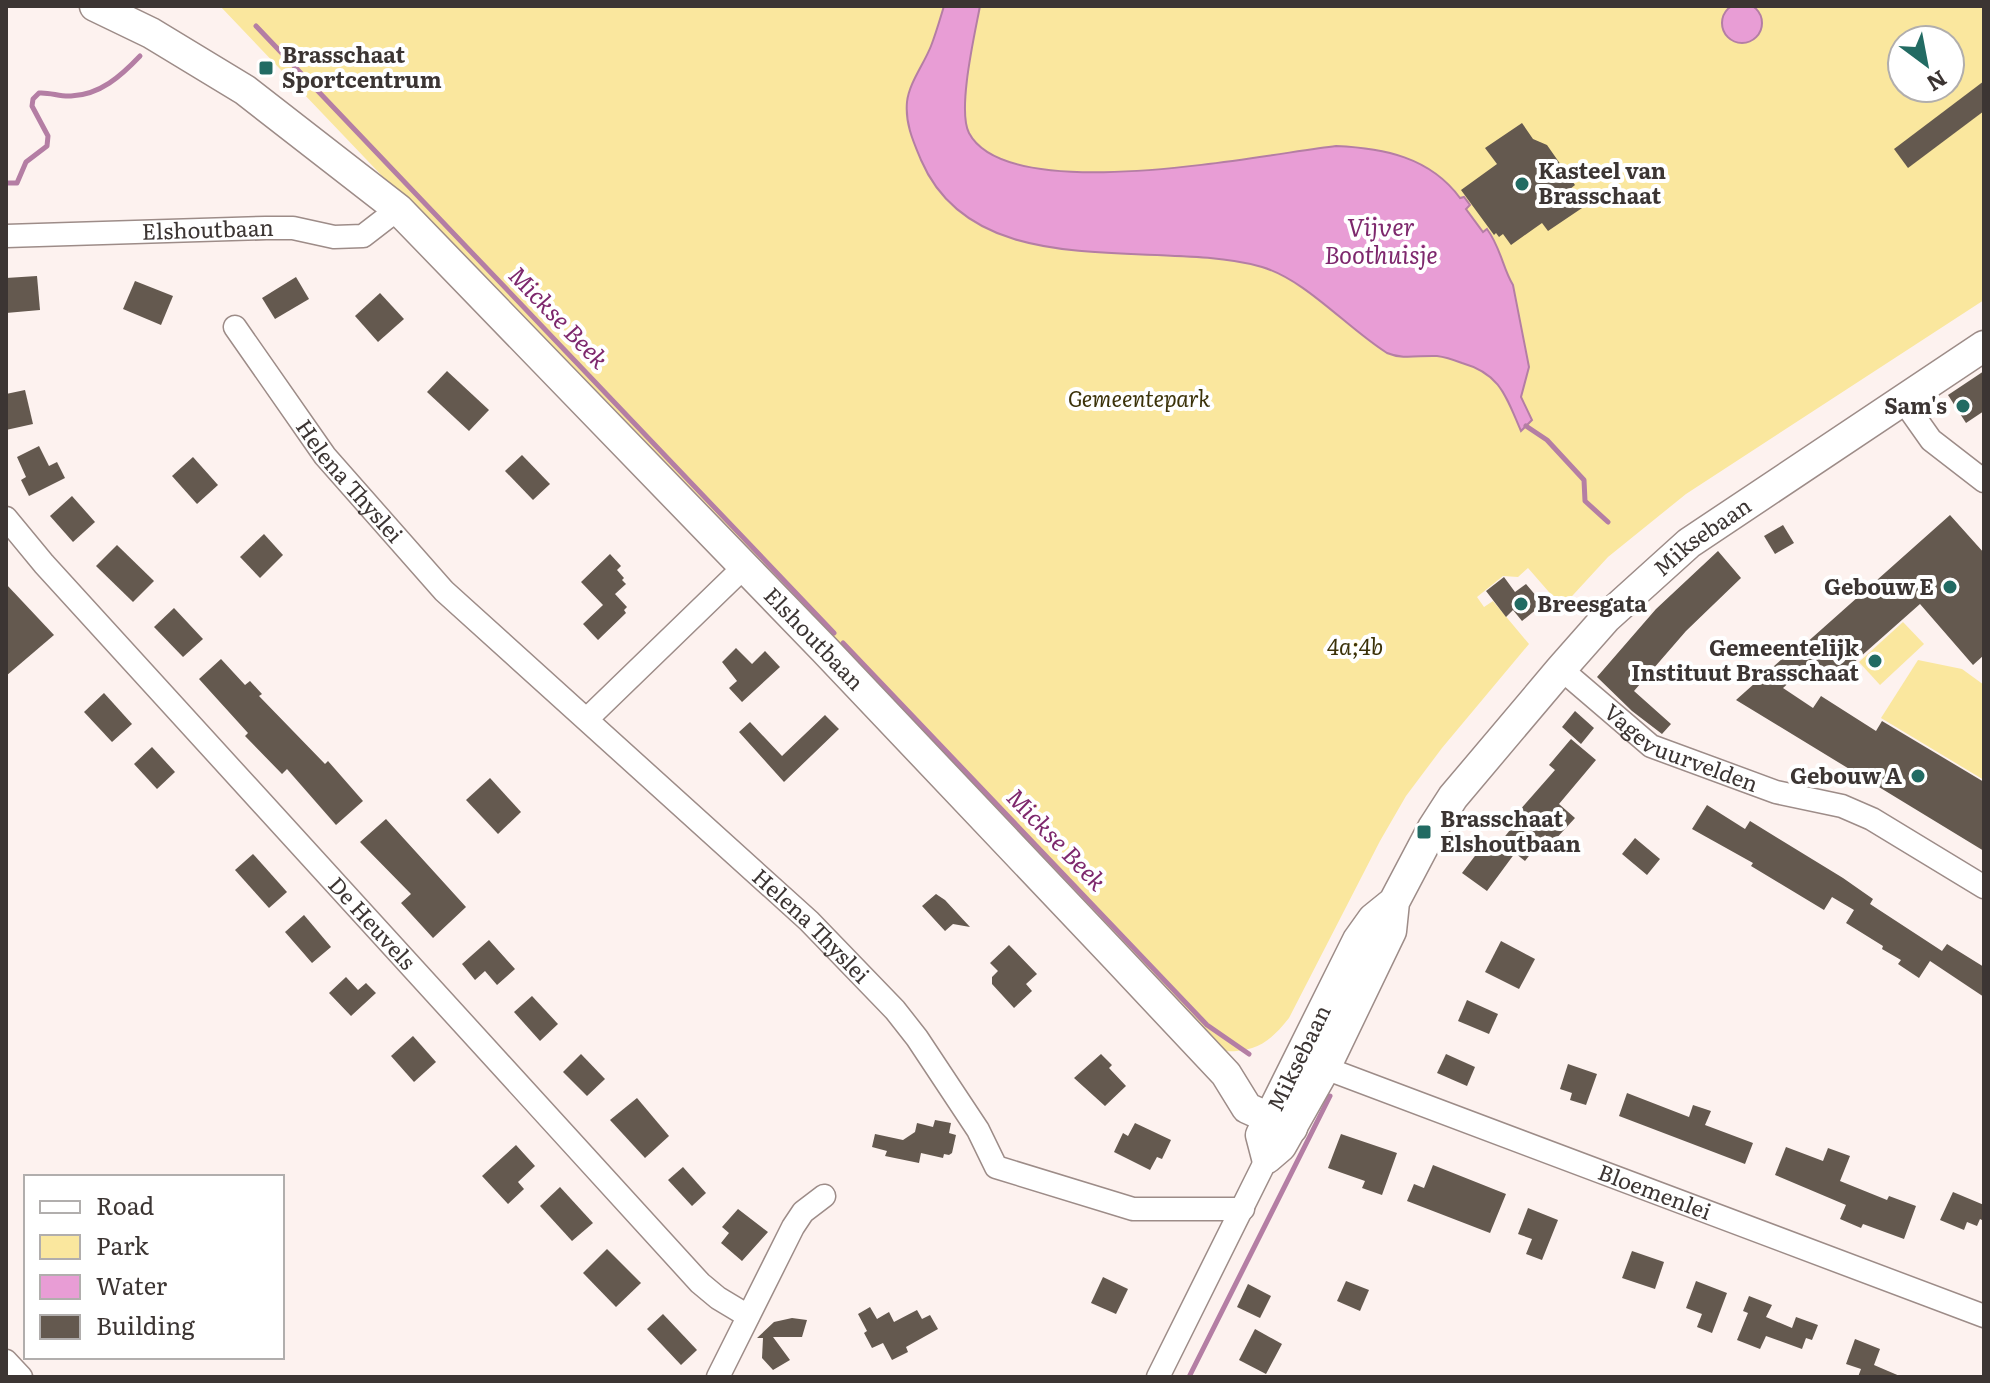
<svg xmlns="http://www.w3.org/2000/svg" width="1990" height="1383" font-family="Literata,serif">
<rect width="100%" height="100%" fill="#fdf2ef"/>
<g fill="#fae79e" fill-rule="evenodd">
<path d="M220,6h1764v294l-298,194 -78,63 -46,50 -34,-39 -10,9 -15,-1 -26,21 7,10 9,-6 36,43 -87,104 -36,48 -26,45 -91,177c-22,28 -37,35 -72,33zM1902,40h48v48h-48z"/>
<path d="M1903,622l21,22 -44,41 -21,-23z"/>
<path d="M1918,660l44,9 22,16v95l-103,-62z"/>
</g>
<g fill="#e89dd5" stroke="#b47ea4" stroke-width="2">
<circle cx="1742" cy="23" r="20"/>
<path d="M944,6h36c-5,27 -23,104 -11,127 40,75 295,21 367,13 47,2 94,11 124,52l4,-1 6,8 -4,4 17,23 4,-3c14,19 16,40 26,56l16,82 -8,30 11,23 -11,11c-15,-34 -20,-57 -59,-68 -8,-3 -17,-6 -25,-7 -17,-1 -34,4 -50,-3 -40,-25 -81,-73 -125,-86 -105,-30 -286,21 -341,-107 -8,-19 -16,-37 -14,-58 2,-19 17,-38 24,-56 5,-13 9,-27 13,-40z"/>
</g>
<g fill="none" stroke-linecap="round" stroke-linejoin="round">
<g stroke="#b47ea4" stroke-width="5">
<path d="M256,26l578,607"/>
<path d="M6,183h11l9,-21 21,-16 1,-10 -16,-30 1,-7 6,-6c11,-1 21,4 32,3 29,-1 50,-20 69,-40"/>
<path d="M1526,426l21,14 37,40 1,21 23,21"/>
<path d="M843,643l364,382 42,29"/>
<path d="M1189,1377l141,-281"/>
</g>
</g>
<g fill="#64594f">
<path d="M1984,81v30l-76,57 -14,-19z"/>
<path d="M1522,123l11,16 14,6 28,40 -16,13 29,6 -40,27 -6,-8 -31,22 -8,-11 -4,3 -3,-4 -2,2 -33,-45 36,-26 -12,-16z"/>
<path d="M37,276l3,34 -34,3v-35z"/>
<path d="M296,277l13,22 -34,20 -13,-21z"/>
<path d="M135,281l38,15 -12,29 -38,-16z"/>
<path d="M380,293l24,26 -26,23 -23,-26z"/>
<path d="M447,371l42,39 -20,21 -42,-39z"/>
<path d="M1984,371v40l-18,12 -18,-28z"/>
<path d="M25,390l8,34 -27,6v-36z"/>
<path d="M39,446l10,20 8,-4 8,16 -36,18 -8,-16 5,-3 -9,-20z"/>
<path d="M522,455l28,29 -17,16 -28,-29z"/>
<path d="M193,457l25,28 -21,19 -25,-28z"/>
<path d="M72,496l23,26 -22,20 -23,-26z"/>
<path d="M1950,515l34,38v102l-11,10 -53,-61 -87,77 -18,-22 -32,29 30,20 8,-12 55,35 6,-10 102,61v69l-248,-151 65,-58 3,3z"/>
<path d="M1783,525l11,18 -19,11 -11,-18z"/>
<path d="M264,534l19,21 -23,23 -20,-21z"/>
<path d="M117,545l37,36 -21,21 -37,-36z"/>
<path d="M1718,551l23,27 -55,53 -52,60 37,33 -9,10 -30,-23 -35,-34 59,-68z"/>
<path d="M610,554l11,12 -4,4 7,8 -2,2 4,4 -11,10 12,13 -3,3 2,3 -28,27 -15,-16 20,-19 -22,-23z"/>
<path d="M1504,577l11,15 11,-8 17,20 -21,17 -9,-11 -7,7 -20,-26z"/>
<path d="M6,584l48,51 -48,41z"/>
<path d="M174,608l29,31 -20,18 -29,-30z"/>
<path d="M736,648l16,16 13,-13 15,16 -38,35 -13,-14 8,-7 -15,-19z"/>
<path d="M221,659l24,26 5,-4 12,13 -3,2 66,68 3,-3 35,40 -27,24 -49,-56 -5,5 -37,-38 3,-3 -49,-54z"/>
<path d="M104,693l28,31 -20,18 -28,-30z"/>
<path d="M1575,711l19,17 -13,16 -19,-17z"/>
<path d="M825,715l14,14 -55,53 -45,-50 11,-10 32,34z"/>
<path d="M1571,739l25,21 -37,44 16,14 -22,24 -8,-7 -20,26 -10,-8 -28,38 -25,-18 19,-25 9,7 32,-40 -4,-3 37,-42 -6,-5z"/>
<path d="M152,747l23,25 -18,17 -23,-25z"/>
<path d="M490,778l31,34 -23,22 -32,-34z"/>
<path d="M1707,805l38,24 5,-8 93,57 30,21 -3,5 72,47 5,-7 37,23v30l-54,-36 -11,17 -21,-14 3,-4 -19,-11 1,-3 -37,-23 8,-13 -22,-13 -8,13 -73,-44 2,-3 -61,-34z"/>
<path d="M386,819l80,88 -33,31 -32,-35 10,-9 -51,-52z"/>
<path d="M1635,838l25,21 -13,16 -25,-21z"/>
<path d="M253,854l34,38 -18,16 -34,-38z"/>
<path d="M936,894l9,6 25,27 -17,-3 -8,7 -23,-25z"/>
<path d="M304,915l27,32 -19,16 -27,-31z"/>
<path d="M489,940l26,29 -18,16 -12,-14 -10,9 -13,-16z"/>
<path d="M1501,941l34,18 -16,30 -34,-17z"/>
<path d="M1009,945l28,29 -11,10 6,7 -18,17 -22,-24v-7l6,-6 -8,-8z"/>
<path d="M346,977l12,13 8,-7 10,10 -25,23 -22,-23z"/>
<path d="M532,996l26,28 -18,17 -26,-29z"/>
<path d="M1467,1000l31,14 -9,20 -31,-13z"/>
<path d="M413,1036l23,26 -22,20 -23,-26z"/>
<path d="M581,1054l24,25 -18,17 -24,-24z"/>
<path d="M1101,1054l11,11 -3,3 17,18 -21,20 -31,-28z"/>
<path d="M1446,1054l29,13 -8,19 -30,-13z"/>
<path d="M1568,1064l29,10 -11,31 -16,-5 2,-7 -12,-4z"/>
<path d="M1627,1093l62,24 4,-12 18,6 -6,14 48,18 -8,21 -126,-48z"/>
<path d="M637,1098l32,38 -24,22 -35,-38z"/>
<path d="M935,1120l16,3 -2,10 7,2 -4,18 -3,2 -5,-1 -1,4 -22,-5 -2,10 -34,-7 2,-5 -15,-4 3,-13 28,6 12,-8 2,-9 16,4z"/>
<path d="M1135,1123l36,17 -9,19 -5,-2 -7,13 -36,-18 9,-19 5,3z"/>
<path d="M1341,1134l56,19 -15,42 -20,-7 3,-7 -37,-13z"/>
<path d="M516,1145l19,21 -17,16 6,7 -16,15 -26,-28z"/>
<path d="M1786,1147l37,14 5,-13 22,8 -10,25 47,19 2,-4 27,10 -12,33 -41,-15 -2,4 -21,-9 6,-14 -71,-30z"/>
<path d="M1433,1165l73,29 -16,39 -83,-32 7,-17 10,4z"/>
<path d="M683,1167l23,26 -14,13 -24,-26z"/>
<path d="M560,1187l33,36 -21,18 -32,-35z"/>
<path d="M1953,1192l31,13v16l-4,-2 -3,7 -10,-4 -3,8 -24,-10z"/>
<path d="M1528,1208l30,12 -16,40 -16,-6 6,-15 -14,-5z"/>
<path d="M738,1209l30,23 -26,29 -21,-18 8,-10 -7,-6z"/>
<path d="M607,1249l34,34 -25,24 -33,-34z"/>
<path d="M1632,1251l32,11 -9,27 -33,-11z"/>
<path d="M1103,1277l25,12 -12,25 -25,-11z"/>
<path d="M1346,1281l23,9 -9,21 -23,-10z"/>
<path d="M1696,1281l31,12 -15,40 -15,-6 5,-13 -16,-6z"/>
<path d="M1248,1284l23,12 -11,22 -23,-11z"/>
<path d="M1749,1296l23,9 -6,12 26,11 4,-11 22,8 -6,15 -6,-2 -4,11 -36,-13 -6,13 -23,-9 11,-27 -5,-2z"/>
<path d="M870,1307l7,12 12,-7 5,10 23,-12 5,9 8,-4 8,14 -32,18 2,5 -16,8 -9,-17 -11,5 -8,-15 3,-2 -9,-17z"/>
<path d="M663,1314l34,36 -16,15 -34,-36z"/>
<path d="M792,1318l15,2 -5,17h-29l17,23 -17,10 -11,-12 1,-20h-6l17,-16z"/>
<path d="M1255,1329l27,15 -16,30 -27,-14z"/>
<path d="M1855,1339l25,10 -6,16 28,12h-44l3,-8 -15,-5z"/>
</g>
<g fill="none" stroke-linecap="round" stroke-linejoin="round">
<defs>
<g id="minor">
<path id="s1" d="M6,236l260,-8h27l41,9 29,-1 35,-27"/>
<path id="s2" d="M235,327l90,129 119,135 365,330 86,89 22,28 61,92 18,37 137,42h110"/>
<path d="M1902,399l29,41 53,41"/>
<path id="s3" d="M6,518l38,46 656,719 18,15 30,18"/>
<path id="s4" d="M1561,669l90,77 125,46 66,14 30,13 112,68"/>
<path d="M587,719l157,-152"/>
<path id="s5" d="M1318,1056l7,12 659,248"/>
<path d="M6,1361l15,16"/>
<path d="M718,1377l75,-150 10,-15 21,-16"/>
<path d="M1158,1377l109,-219"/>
</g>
<g id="major">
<path id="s6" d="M95,6l56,27 94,57 153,119 426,440 292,308 110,117 21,34 45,20"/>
<path id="s7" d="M1394,902l-21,17 -15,21 -97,195 6,23 14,-12 44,-78 66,-137 3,-29 39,-74 20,-31 108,-128 45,-51 83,-75 295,-197"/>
</g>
</defs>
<use href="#minor" stroke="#9d8c88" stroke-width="25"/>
<use href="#major" stroke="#9d8c88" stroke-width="33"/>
<use href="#minor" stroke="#fff" stroke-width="22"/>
<use href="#major" stroke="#fff" stroke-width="30"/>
</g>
<g fill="#226b63" stroke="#fff" stroke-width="3">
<rect x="258" y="60" width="16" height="16" rx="4"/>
<circle cx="1522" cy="184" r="8"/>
<circle cx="1963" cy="406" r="8"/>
<circle cx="1950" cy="587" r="8"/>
<circle cx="1521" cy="604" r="8"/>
<circle cx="1875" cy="661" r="8"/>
<circle cx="1918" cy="776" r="8"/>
<rect x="1416" y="824" width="16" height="16" rx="4"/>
</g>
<g text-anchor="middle" stroke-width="8" stroke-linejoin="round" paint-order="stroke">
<g font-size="22" font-weight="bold" fill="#3c3533" stroke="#fff" text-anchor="start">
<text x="282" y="63">Brasschaat<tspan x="282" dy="25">Sportcentrum</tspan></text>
<text x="1538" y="179">Kasteel van<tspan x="1538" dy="25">Brasschaat</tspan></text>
<text x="1947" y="414" text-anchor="end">Sam's</text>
<text x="1934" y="595" text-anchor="end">Gebouw E</text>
<text x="1537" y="612">Breesgata</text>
<text x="1859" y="656" text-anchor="end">Gemeentelijk<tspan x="1859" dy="25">Instituut Brasschaat</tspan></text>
<text x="1902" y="784" text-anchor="end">Gebouw A</text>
<text x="1440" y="827">Brasschaat<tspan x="1440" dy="25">Elshoutbaan</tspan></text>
</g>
<g font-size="22" fill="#3c3533" stroke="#fff">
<text dy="8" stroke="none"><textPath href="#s1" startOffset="202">Elshoutbaan</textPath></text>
<text dy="8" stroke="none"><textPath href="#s2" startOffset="192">Helena Thyslei</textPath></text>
<text dy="8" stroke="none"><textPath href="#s7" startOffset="1066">Miksebaan</textPath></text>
<text dy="8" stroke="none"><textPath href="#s6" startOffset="964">Elshoutbaan</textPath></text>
<text dy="8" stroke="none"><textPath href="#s4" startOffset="146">Vagevuurvelden</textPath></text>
<text dy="8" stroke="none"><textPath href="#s3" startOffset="546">De Heuvels</textPath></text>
<text dy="8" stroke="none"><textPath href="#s2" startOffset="834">Helena Thyslei</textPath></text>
<text transform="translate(1299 1058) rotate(-64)" y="8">Miksebaan</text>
<text dy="8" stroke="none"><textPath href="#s5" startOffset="366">Bloemenlei</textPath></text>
</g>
<g font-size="22" font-style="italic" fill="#3b3209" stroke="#fff">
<text x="1139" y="407">Gemeentepark</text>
<text x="1355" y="655">4a;4b</text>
</g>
<g font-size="24" font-style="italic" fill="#7e286d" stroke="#fff">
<text x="1381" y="236">Vijver<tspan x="1381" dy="28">Boothuisje</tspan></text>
<text transform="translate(558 318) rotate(46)" y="8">Mickse Beek</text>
<text transform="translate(1056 840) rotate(46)" y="8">Mickse Beek</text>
</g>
</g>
<rect width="1990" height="1383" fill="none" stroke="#3c3533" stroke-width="16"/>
<rect x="24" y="1175" width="260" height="184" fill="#ffffff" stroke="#b1aead" stroke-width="2"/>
<rect x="40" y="1201" width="40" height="12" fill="#ffffff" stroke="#b1aead" stroke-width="2"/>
<text x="96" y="1215" font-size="24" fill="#3c3533">Road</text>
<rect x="40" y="1235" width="40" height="24" fill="#fae79e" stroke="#b1aead" stroke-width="2"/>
<text x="96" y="1255" font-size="24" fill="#3c3533">Park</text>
<rect x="40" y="1275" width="40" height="24" fill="#e89dd5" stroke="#b1aead" stroke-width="2"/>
<text x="96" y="1295" font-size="24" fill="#3c3533">Water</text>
<rect x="40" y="1315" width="40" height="24" fill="#64594f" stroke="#b1aead" stroke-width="2"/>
<text x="96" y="1335" font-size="24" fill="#3c3533">Building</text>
<g transform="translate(1926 64) rotate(148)"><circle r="38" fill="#ffffff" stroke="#b1aead" stroke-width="2"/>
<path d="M0-6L14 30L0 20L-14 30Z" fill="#226b63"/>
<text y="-12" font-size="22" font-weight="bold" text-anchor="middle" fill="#3c3533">N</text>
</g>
</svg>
